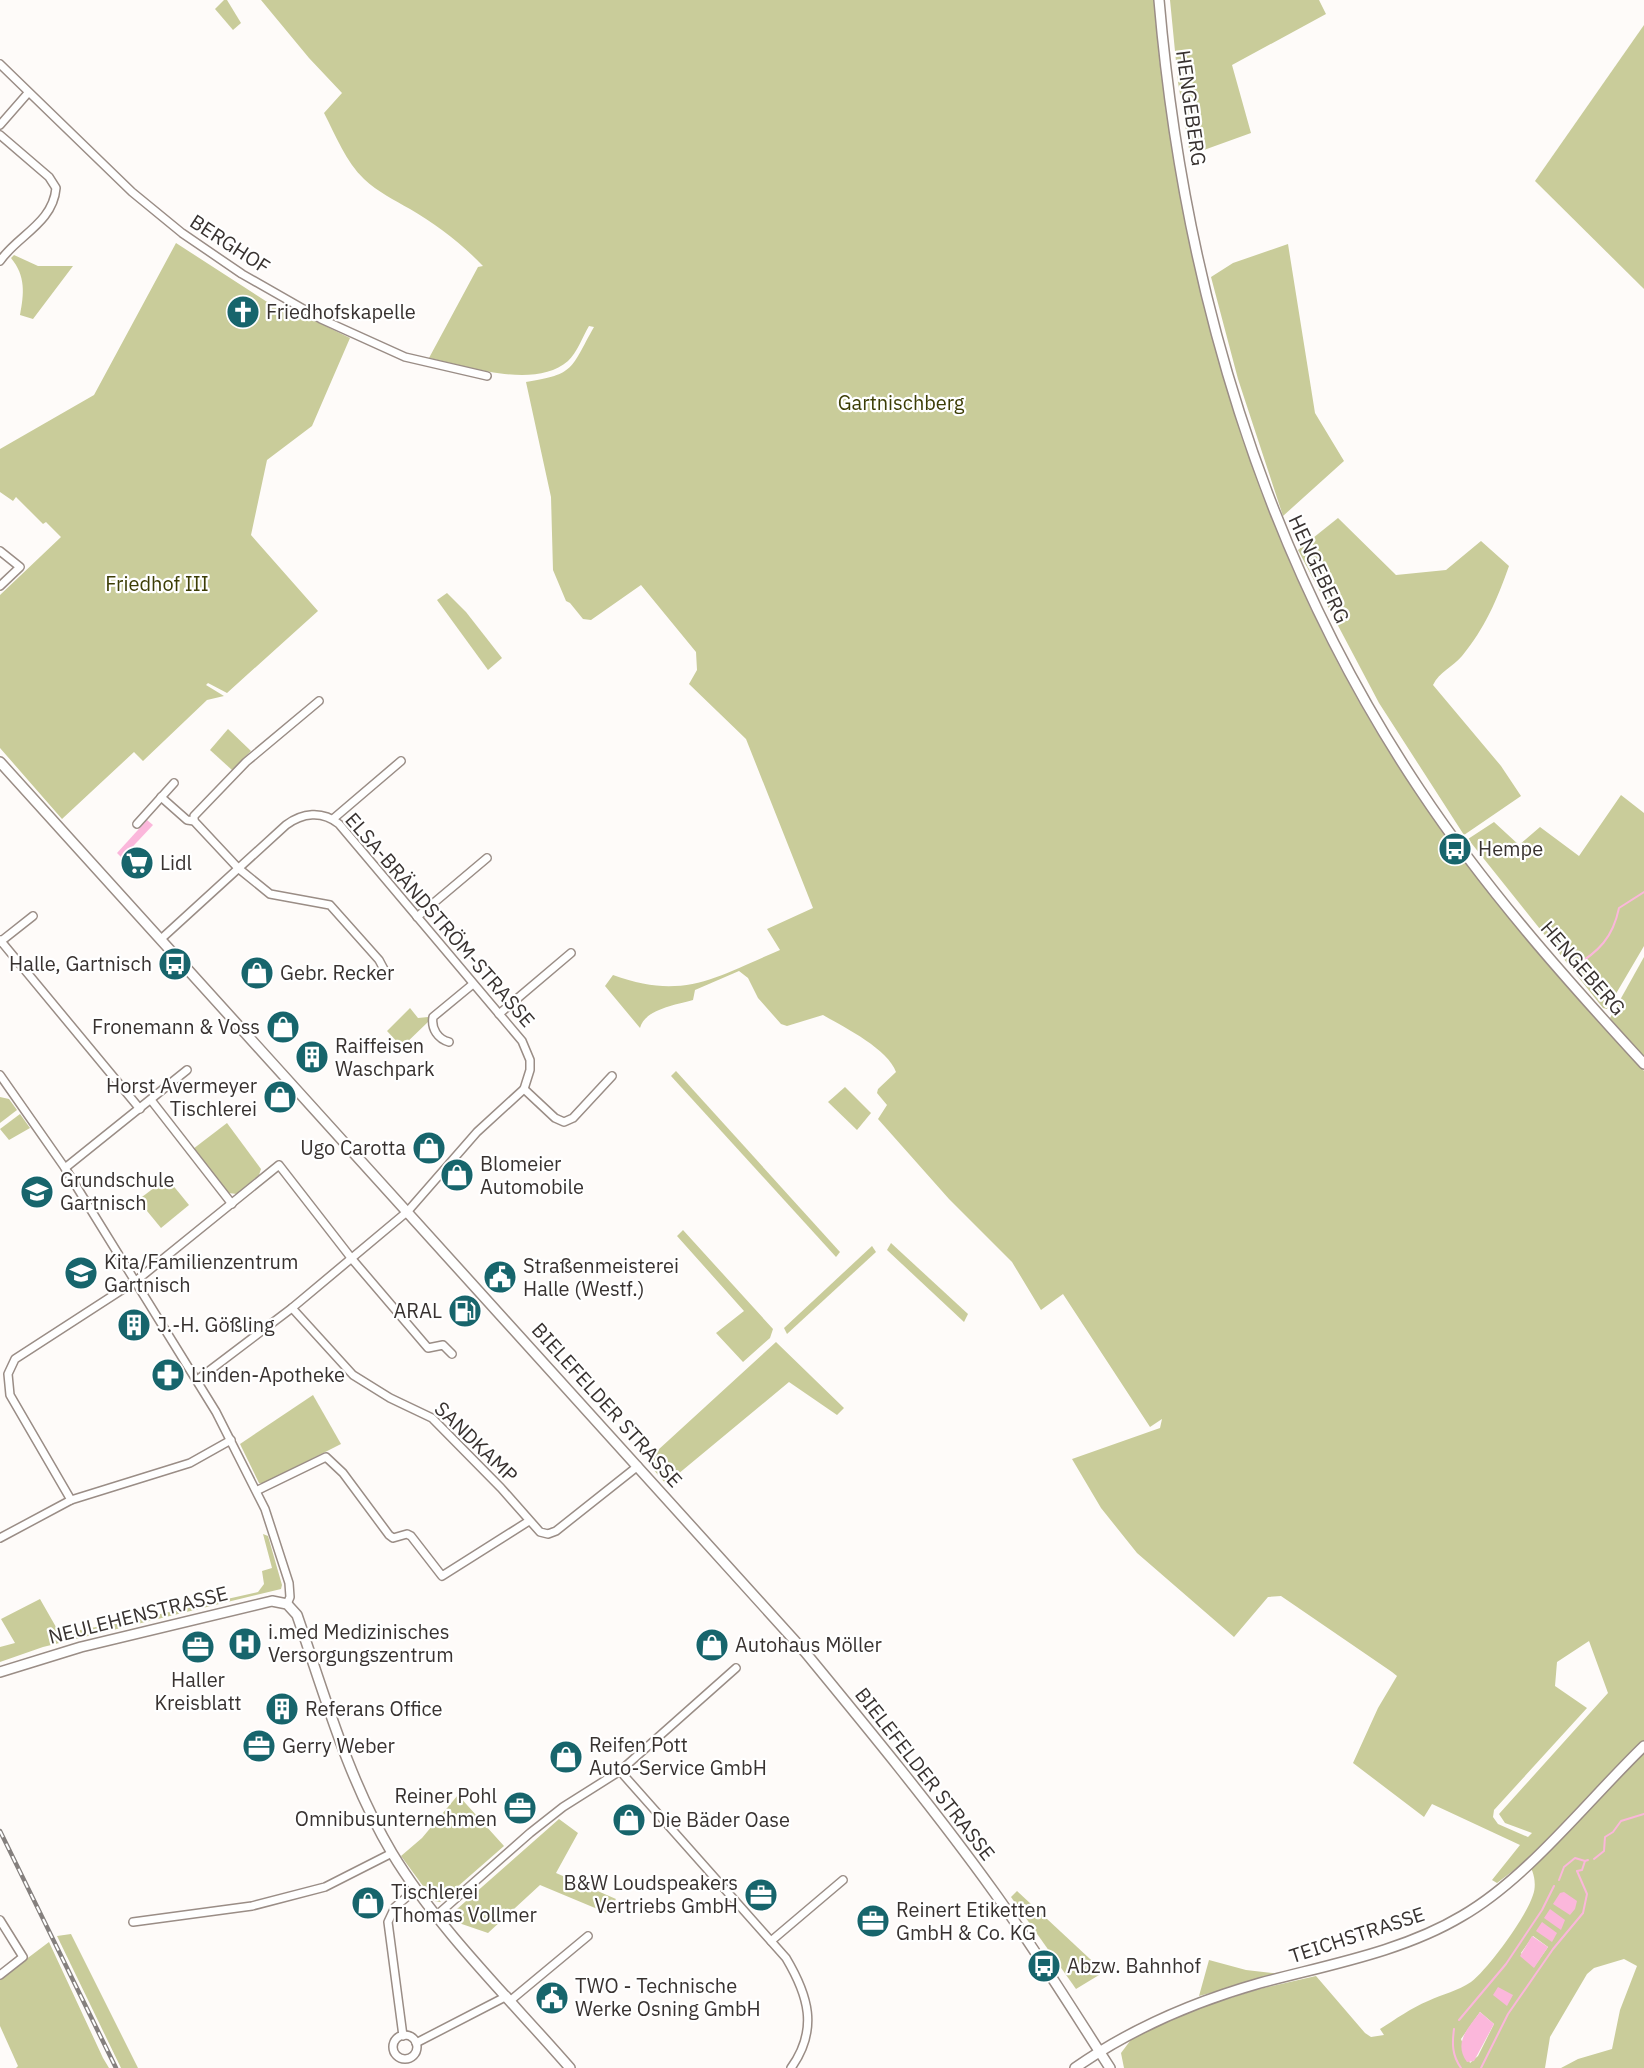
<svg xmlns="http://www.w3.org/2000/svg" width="1644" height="2068" font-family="'IBM Plex Sans',sans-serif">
<rect width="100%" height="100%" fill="#fefbf9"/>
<g fill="#c9cc9a" fill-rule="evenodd">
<path d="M224,0h3l14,23 -8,7 -18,-21z"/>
<path d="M261,0h893c4,63 14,124 25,186 37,205 103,397 215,574 72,112 161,212 250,311v997h-83l17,-9 34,-10 8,-39 17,-44 -13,-7 -30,9 -7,6 -37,63 -5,31h-421l-3,-15 12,-16 46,-23 80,-25 57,-13 49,57 6,4 13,-2 -4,-6c16,-10 31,-21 48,-28 15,-7 30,-10 43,-19 18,-14 55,-65 62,-87 4,-11 1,-26 -7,-34l-29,22 -5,-3 28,-35 -88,-41 -8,13 -71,-54 25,-55 19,-32 -5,-4 -111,-76 -13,1 -34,40 -97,-84 -36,-45 -29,-49 88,-31 2,-9 -12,8 -87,-133 -22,16 -29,-48 -63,-63 -71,-80 9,-14 -10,-12 1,-4 18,-17c-8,-23 -52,-45 -73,-57l-36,11 -6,-2 -23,-26 -10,-20 -9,-7 -44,19 -2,10c-17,5 -48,9 -53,28l-35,-42 8,-11c71,26 103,2 167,-25l-13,-21 46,-21 -67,-169 -57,-55 8,-14 -1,-18 -55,-67 -50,35 -8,-1 -13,-16 -4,-2 -13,-31 -2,-73 -25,-115c50,-8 44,-13 68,-55l-5,-1c-6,10 -12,27 -21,35 -33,29 -102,5 -139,-3l49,-91 5,-1c-21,-22 -47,-42 -73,-57 -16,-9 -32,-17 -46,-30 -18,-17 -28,-43 -40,-66l18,-20 -33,-35zM1589,1641l19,52 -109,121 6,9 27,10 -4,4 -30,-13 -5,-7 1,-7 93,-102 -32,-22 2,-24zM1533,1936l15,11 -14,20 -13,-14zM1480,2012l14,12 -16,32 -8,7 -9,-24z"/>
<path d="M1170,0h149l7,14 -94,51 19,68 -61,22 -12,-73z"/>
<path d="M1644,25v264l-109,-108z"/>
<path d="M176,243l116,75 11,-3 47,23 -38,88 -45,34 -16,75 67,76 -91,82 -19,-10 -2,2 18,11 -17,4 -64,61 -9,-9 -72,67 -62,-71v-153l61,-58 -15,-15 -3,2 -27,-27 -3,4 -13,-9v-43l94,-54z"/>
<path d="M1288,244l27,169 29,48 -61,55 -45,-137 -27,-102 22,-14z"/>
<path d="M14,255l24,11h35l-40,53 -13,-4c4,-21 6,-39 -9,-57z"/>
<path d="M1338,518l58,57 50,-5 35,-29 28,25c-12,34 -24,62 -47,90 -9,11 -23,16 -29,29l68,81 20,30 -57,39 -85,-132 -81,-153z"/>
<path d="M447,593l19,19 36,46 -14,12 -51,-70z"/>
<path d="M228,729l23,22 -19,19 -22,-20z"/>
<path d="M1621,795l23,18v133l-37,63 -4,-1 -135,-169 26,-17 25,23 21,-18 39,29z"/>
<path d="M1644,957v101l-34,-40z"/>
<path d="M410,1008l8,10 10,-1 1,4 -27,26 -15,-16z"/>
<path d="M676,1071l164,181 -4,5 -165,-181z"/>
<path d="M845,1087l26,26 -14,17 -29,-28z"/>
<path d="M0,1097l9,2 8,11 -17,13z"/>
<path d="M20,1114l10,14 -21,12 -9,-11z"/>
<path d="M227,1123l34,46 -2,6 -22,19 -9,-1 -35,-44z"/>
<path d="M167,1178l22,27 -28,23 -23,-28z"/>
<path d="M683,1230l90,99 -3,9 -27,24 -27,-29 28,-22 -67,-75z"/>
<path d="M891,1243l77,71 -4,8 -77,-72z"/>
<path d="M872,1246l4,6 -89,82 -3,-6z"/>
<path d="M776,1342l68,66 -7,7 -48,-33 -123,102 -20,-23z"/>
<path d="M313,1395l28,49 -77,39h-5l-19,-39z"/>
<path d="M263,1534l5,2 14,49 -1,4 -238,58 -43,15v-15l15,-4 -14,-24 39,-20 20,35 87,-17 111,-25 6,-8 -2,-13 10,-3z"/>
<path d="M458,1795l46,51 -64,56 -6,-1 -33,-45 21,-18z"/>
<path d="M559,1819l19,14 -22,40 60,26 -9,14 -67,-28 -52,48 -35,-12 4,-12z"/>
<path d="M1017,1891l87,81 -28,17 -65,-92z"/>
<path d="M71,1934l67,134h-17l-64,-132z"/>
<path d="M49,1942l54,116 6,10h-93l2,-2 -18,-40v-47z"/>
<path d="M1209,1960l37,10 35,4 -82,22z"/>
</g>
<g fill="#fbb7db">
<path d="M147,820l6,5 -31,33 -5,-5z"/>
<path d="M1564,1892l13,9 -2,8 -5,6 -17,-11 7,-11z"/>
<path d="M1550,1909l15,11 -4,10 -17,-12z"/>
<path d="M1542,1922l15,11 -5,9 -16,-11z"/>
<path d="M1532,1936l16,11 -14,21 -14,-12z"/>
<path d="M1498,1987l15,8 -6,11 -14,-11z"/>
<path d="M1480,2012l14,12 -20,37 -7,1c-14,-19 1,-34 13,-50z"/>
</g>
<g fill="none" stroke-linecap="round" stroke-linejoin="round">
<g stroke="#fbb7db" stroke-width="2">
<path d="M1573,967c26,-15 40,-30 46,-59l25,-16"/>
<path d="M1594,1859l10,-8 1,-14 8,-5 8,-11 23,-7"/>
<path d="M1559,1880l5,-13 11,-9 10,3"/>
<path d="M1459,2020l47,-56 36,-54 12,-24"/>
<path d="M1454,2029c-2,15 -2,26 7,39"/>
<path d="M1481,2068l27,-54 45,-65 30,-36 4,-19 -10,-23 5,-1 3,-9 3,-1"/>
</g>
<defs>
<g id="minor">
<path d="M0,64l132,128 50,41 60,41 79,45 84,38 82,19"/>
<path d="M0,125l28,-32"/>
<path d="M0,135l49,42 7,11c-3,35 -39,48 -56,73"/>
<path d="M0,551l20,16 -20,19"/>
<path d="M161,797l26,23 7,1 44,47 32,26 60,11 49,55 8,15"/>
<path d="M333,819l68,-58"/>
<path d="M194,821v-5l52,-54 73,-61"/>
<path d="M137,824l37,-41"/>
<path d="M417,917l70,-59"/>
<path d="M161,939l125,-114c16,-12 36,-15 53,-1l183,217 8,19v10l-6,19 -47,43 -69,79 -116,97 -95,72"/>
<path d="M0,940l140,169"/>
<path d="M0,942l33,-26"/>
<path d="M499,1014l72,-61"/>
<path d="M449,1042c-11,-3 -18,-13 -16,-25l40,-33"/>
<path d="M0,1075l65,93 151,244 49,97 24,74 1,14 -3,7"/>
<path d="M524,1089l31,29 9,4 9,-4 39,-42"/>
<path d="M151,1100l81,104"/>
<path d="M65,1168l122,-98"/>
<path d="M292,1308l61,67 37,23 42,20 69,70 39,44 8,2 8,-3 82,-65"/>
<path d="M258,1490l68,-33 17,16 46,62 4,3 14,-4 4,2 31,40 87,-55"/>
<path d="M71,1500l-61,-105 -2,-21 7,-15 122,-79 142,-115 73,94 76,89 15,-3 9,9"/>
<path d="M0,1538l71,-38 119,-37 41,-23"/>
<path d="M620,1771l166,187c22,37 33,71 5,110"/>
<path d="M437,1915l93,-82 33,-26 57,-36 116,-103"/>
<path d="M0,1920l23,37 -23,18"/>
<path d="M133,1922l119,-16 73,-19 67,-34"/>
<path d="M771,1941l72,-61"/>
<path d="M511,2000l77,-64"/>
<circle cx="405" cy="2047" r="12"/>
<path d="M403,2036l-15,-114 7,-15 21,-18"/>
<path d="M416,2043l91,-47"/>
</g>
<g id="tertiary">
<path d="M1159,0c24,281 103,554 261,790 65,98 144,187 224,274"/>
<path d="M0,762l805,890c65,79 130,158 189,240 41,57 78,117 116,176"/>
<path d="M0,1672l81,-25 191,-46 15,3 10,11c28,81 51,164 95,238 46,76 119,147 178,215"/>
<path d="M1075,2068c57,-40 118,-66 185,-85 67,-18 142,-31 202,-67 66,-38 126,-116 182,-170"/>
</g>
</defs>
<use href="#minor" stroke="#9a8d86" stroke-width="10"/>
<use href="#tertiary" stroke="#9a8d86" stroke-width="12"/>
<use href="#minor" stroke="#fff" stroke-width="7"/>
<use href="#tertiary" stroke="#fff" stroke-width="9"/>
<defs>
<path id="rail" d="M0,1831l116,237"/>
</defs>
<use href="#rail" stroke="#85807e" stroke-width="4.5"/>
<use href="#rail" stroke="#fff" stroke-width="2" stroke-dasharray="7" stroke-linecap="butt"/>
</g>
<defs>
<symbol id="church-disc" viewBox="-11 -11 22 22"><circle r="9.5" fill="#17656c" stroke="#fff"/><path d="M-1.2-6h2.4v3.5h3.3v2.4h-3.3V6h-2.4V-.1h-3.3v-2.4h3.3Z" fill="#fff"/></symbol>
<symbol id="bus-disc" viewBox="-11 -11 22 22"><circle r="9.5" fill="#17656c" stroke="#fff"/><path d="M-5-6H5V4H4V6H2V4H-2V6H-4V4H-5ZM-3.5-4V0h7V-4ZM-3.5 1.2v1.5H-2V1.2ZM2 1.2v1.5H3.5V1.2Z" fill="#fff"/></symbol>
<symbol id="supermarket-disc" viewBox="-11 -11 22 22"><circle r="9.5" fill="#17656c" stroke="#fff"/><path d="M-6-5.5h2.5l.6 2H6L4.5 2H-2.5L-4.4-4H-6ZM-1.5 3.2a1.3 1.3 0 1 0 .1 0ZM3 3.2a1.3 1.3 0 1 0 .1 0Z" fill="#fff"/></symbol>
<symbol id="shop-disc" viewBox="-11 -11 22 22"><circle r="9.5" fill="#17656c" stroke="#fff"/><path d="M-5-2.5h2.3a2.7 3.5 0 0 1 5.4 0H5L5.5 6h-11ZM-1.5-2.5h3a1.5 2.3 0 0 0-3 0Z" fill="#fff"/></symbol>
<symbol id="building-disc" viewBox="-11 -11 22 22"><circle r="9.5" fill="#17656c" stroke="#fff"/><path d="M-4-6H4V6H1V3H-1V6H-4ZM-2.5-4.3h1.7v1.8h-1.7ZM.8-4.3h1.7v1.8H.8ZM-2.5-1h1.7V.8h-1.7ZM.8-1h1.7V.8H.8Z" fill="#fff"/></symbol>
<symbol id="school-disc" viewBox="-11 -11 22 22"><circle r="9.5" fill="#17656c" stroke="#fff"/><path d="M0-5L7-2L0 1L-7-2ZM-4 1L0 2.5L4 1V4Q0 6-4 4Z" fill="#fff"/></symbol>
<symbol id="civic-disc" viewBox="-11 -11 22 22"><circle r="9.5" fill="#17656c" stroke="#fff"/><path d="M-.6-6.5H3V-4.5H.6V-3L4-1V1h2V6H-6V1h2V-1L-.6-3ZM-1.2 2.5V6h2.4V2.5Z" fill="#fff"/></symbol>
<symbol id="fuel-disc" viewBox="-11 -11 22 22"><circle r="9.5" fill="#17656c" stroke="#fff"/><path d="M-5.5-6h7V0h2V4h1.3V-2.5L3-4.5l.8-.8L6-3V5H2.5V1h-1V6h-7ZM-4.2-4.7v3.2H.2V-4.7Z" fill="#fff"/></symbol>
<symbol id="pharmacy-disc" viewBox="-11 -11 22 22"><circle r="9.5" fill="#17656c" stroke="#fff"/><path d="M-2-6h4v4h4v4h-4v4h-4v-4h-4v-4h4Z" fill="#fff"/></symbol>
<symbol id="hospital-disc" viewBox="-11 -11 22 22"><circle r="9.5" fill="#17656c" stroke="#fff"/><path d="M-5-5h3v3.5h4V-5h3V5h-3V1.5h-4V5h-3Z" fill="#fff"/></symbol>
<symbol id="office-disc" viewBox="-11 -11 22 22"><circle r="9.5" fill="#17656c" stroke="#fff"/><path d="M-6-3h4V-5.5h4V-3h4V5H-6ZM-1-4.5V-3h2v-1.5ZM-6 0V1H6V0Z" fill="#fff"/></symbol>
</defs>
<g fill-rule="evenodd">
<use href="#church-disc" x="224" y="293" width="38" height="38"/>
<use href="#bus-disc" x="1436" y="830" width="38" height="38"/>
<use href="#supermarket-disc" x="118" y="844" width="38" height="38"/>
<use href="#bus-disc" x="156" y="945" width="38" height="38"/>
<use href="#shop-disc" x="238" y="954" width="38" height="38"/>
<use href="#shop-disc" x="264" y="1008" width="38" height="38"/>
<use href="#building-disc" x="293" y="1038" width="38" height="38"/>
<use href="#shop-disc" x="261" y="1078" width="38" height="38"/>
<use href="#shop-disc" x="410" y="1129" width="38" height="38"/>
<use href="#shop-disc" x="438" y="1156" width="38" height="38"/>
<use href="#school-disc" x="18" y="1173" width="38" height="38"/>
<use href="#school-disc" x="62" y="1254" width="38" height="38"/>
<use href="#civic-disc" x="481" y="1258" width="38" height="38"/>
<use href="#fuel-disc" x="446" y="1292" width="38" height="38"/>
<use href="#building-disc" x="115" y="1306" width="38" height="38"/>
<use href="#pharmacy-disc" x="149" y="1356" width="38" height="38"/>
<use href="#hospital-disc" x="226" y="1625" width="38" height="38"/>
<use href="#shop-disc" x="693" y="1626" width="38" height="38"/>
<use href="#office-disc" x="179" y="1628" width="38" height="38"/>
<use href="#building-disc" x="263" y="1690" width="38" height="38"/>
<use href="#office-disc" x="240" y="1727" width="38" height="38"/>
<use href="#shop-disc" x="547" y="1738" width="38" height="38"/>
<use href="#office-disc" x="501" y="1789" width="38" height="38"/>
<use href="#shop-disc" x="610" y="1801" width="38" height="38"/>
<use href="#office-disc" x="742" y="1876" width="38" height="38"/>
<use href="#shop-disc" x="349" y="1884" width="38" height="38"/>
<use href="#office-disc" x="854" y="1902" width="38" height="38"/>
<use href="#bus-disc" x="1025" y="1947" width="38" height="38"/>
<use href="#civic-disc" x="533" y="1979" width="38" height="38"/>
</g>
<g text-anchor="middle" stroke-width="4.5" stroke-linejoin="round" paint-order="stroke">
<g font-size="20" fill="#383230" stroke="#fff">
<text transform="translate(1191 108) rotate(82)" y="7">HENGEBERG</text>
<text transform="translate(230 244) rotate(33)" y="7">BERGHOF</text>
<text transform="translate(1319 569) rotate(65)" y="7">HENGEBERG</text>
<text transform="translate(440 920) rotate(49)" y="7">ELSA-BRÄNDSTRÖM-STRASSE</text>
<text transform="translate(1583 968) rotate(49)" y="7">HENGEBERG</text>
<text transform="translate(607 1405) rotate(48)" y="7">BIELEFELDER STRASSE</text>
<text transform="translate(476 1442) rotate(44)" y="7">SANDKAMP</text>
<text transform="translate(138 1615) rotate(-14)" y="7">NEULEHENSTRASSE</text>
<text transform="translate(925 1774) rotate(52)" y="7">BIELEFELDER STRASSE</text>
<text transform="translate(1357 1935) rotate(-18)" y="7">TEICHSTRASSE</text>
</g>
<g font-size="20" fill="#383230" stroke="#fff" text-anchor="start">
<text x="266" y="319">Friedhofskapelle</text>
<text x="1478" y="856">Hempe</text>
<text x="160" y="870">Lidl</text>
<text x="152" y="971" text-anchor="end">Halle, Gartnisch</text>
<text x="280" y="980">Gebr. Recker</text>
<text x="260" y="1034" text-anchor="end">Fronemann &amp; Voss</text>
<text x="335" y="1053">Raiffeisen<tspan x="335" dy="23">Waschpark</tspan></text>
<text x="257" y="1093" text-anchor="end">Horst Avermeyer<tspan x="257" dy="23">Tischlerei</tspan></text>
<text x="406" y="1155" text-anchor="end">Ugo Carotta</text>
<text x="480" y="1171">Blomeier<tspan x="480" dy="23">Automobile</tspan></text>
<text x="60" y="1187">Grundschule<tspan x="60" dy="23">Gartnisch</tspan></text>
<text x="104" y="1269">Kita/Familienzentrum<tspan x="104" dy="23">Gartnisch</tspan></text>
<text x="523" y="1273">Straßenmeisterei<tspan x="523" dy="23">Halle (Westf.)</tspan></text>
<text x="442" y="1318" text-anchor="end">ARAL</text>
<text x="157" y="1332">J.-H. Gößling</text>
<text x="191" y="1382">Linden-Apotheke</text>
<text x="268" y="1639">i.med Medizinisches<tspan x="268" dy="23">Versorgungszentrum</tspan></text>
<text x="735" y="1652">Autohaus Möller</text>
<text x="198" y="1687" text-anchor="middle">Haller<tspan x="198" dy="23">Kreisblatt</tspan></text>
<text x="305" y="1716">Referans Office</text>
<text x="589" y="1752">Reifen Pott<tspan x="589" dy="23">Auto-Service GmbH</tspan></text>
<text x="282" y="1753">Gerry Weber</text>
<text x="497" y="1803" text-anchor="end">Reiner Pohl<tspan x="497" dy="23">Omnibusunternehmen</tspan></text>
<text x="652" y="1827">Die Bäder Oase</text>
<text x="738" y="1890" text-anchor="end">B&amp;W Loudspeakers<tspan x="738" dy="23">Vertriebs GmbH</tspan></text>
<text x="391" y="1899">Tischlerei<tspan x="391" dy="23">Thomas Vollmer</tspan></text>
<text x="896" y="1917">Reinert Etiketten<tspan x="896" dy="23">GmbH &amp; Co. KG</tspan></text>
<text x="1067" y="1973">Abzw. Bahnhof</text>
<text x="575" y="1993">TWO - Technische<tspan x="575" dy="23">Werke Osning GmbH</tspan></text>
</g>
<g font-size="20" fill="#3c3d05" stroke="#fff">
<text x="901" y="410">Gartnischberg</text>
<text x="157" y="591">Friedhof III</text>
</g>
</g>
</svg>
